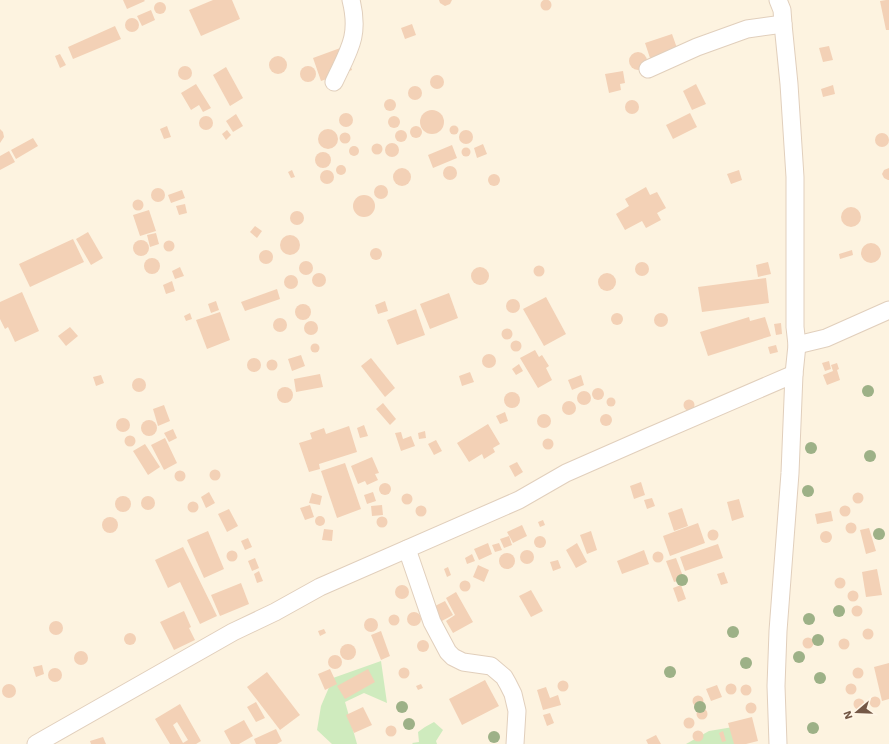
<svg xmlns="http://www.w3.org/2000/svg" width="889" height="744" font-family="'Work Sans',sans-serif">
<rect width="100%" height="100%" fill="#fdf3e0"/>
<g fill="#cfebbe">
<path d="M381,661l6,42 -23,-10 -19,9 12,42h-25l-15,-14 4,-24 12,-28z"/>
<path d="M434,722l9,8 -7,11 1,3h-24l-1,-1 7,-1 -1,-10 7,-5z"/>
<path d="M745,725l-2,19h-57l23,-13z"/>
</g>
<g fill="#f3d1b6" fill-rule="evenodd">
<circle cx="546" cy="5" r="5.5"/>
<path d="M123,0h21l1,1 -18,8z"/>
<path d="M213,0h19l8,19 -39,17 -12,-26z"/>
<path d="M439,0h13l-2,4 -5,2 -5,-3z"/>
<path d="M886,0h3v30h-3l-6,-29z"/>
<circle cx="160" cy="8" r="6"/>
<path d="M151,10l4,10 -13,6 -5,-10z"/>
<circle cx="132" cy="25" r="7"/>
<path d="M412,24l4,11 -11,4 -4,-11z"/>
<path d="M115,26l6,13 -48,20 -5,-12z"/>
<path d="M672,34l5,14 -26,13 -6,-18z"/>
<path d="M829,46l4,14 -10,2 -4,-14z"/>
<path d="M343,47l9,23 -31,11 -8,-23z"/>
<circle cx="638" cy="61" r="9"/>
<path d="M60,54l6,11 -6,3 -5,-12z"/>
<circle cx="278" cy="65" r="9"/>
<circle cx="185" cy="73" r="7"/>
<circle cx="308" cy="74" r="8"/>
<path d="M226,67l17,31 -13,8 -17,-31z"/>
<path d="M623,71l2,12 -5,1 1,6 -12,3 -4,-19z"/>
<circle cx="437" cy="82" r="7"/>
<path d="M196,84l15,24 -8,4 -4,-7 -8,5 -10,-17z"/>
<path d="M696,84l10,20 -14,6 -9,-19z"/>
<path d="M833,85l2,9 -12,3 -2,-8z"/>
<circle cx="415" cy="93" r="7"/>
<circle cx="390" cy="105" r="6"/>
<circle cx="632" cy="107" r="7"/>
<circle cx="432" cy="122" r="12"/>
<path d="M690,113l7,14 -24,12 -7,-14z"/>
<circle cx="346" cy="120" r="7"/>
<path d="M236,114l7,12 -10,6 -7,-11z"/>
<circle cx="394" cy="122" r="6"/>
<circle cx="206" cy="123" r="7"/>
<circle cx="454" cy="130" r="4.5"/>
<path d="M167,126l4,11 -7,2 -4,-10z"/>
<circle cx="416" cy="132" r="6"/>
<path d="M0,129l3,3 1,5 -4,6z"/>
<circle cx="328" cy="139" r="10"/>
<circle cx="466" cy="137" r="7"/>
<path d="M227,130l4,5 -5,5 -4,-6z"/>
<circle cx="401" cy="136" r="6"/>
<circle cx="345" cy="138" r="5.5"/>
<circle cx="882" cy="140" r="7"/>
<path d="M33,138l5,8 -22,13 -5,-9z"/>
<circle cx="392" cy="150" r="7"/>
<circle cx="377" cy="149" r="5.5"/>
<path d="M483,144l4,10 -10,4 -3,-10z"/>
<path d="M452,145l5,13 -24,10 -5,-13z"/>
<circle cx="354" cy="151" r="5"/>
<circle cx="466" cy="152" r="4.5"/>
<path d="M9,151l6,11 -15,8v-14z"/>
<circle cx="323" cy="160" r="8"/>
<circle cx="341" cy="170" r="5"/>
<circle cx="450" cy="173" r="7"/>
<circle cx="402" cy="177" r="9"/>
<path d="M889,168v12h-1l-4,-2 -2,-4 2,-4z"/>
<circle cx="327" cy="177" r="7"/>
<path d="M292,170l3,7 -4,1 -3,-6z"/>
<path d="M739,170l3,10 -11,4 -4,-10z"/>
<circle cx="494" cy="180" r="6"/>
<circle cx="381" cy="192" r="7"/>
<path d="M646,187l4,8 7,-3 9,16 -9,5 4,7 -15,8 -4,-7 -17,9 -9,-16 13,-8 -4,-7z"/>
<circle cx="158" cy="195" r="7"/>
<path d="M182,190l3,8 -14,5 -3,-8z"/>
<circle cx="364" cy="206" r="11"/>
<circle cx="138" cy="205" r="5.5"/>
<path d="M185,204l2,9 -8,2 -3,-9z"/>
<circle cx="851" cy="217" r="10"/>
<path d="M149,210l7,21 -16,5 -7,-21z"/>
<circle cx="297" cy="218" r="7"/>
<path d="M255,226l7,5 -5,7 -7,-6z"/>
<path d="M88,232l15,26 -12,7 -15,-26z"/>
<path d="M156,233l3,11 -9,3 -3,-12z"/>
<circle cx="290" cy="245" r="10"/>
<path d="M73,239l11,23 -54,25 -11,-23z"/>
<circle cx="141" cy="248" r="8"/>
<circle cx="169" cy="246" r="5.5"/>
<circle cx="871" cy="253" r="10"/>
<circle cx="376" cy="254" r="6"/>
<path d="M852,250l1,5 -13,4 -1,-5z"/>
<circle cx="266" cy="257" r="7"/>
<circle cx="152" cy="266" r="8"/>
<circle cx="306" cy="268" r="7"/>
<path d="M768,262l3,12 -13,3 -2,-12z"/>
<circle cx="642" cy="269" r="7"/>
<circle cx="539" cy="271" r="5.5"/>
<path d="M180,267l4,9 -9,3 -3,-8z"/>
<circle cx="480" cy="276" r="9"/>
<circle cx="607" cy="282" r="9"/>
<circle cx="319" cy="280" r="7"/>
<circle cx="291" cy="282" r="7"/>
<path d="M766,278l3,25 -67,9 -4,-25z"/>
<path d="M172,281l3,10 -9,3 -3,-9z"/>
<path d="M277,289l3,10 -35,12 -4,-9z"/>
<path d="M22,292l17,39 -24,11 -7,-15 -3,2 -5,-10v-17z"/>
<path d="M449,293l9,25 -28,11 -10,-25z"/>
<path d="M546,297l20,37 -22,12 -21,-37z"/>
<circle cx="513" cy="306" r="7"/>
<path d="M216,301l3,9 -8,3 -3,-9z"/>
<path d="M385,301l3,10 -10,3 -3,-9z"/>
<circle cx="303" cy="312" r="8"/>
<path d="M416,309l9,26 -28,10 -10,-25z"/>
<path d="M220,312l10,28 -23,9 -11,-29z"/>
<circle cx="617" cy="319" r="6"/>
<path d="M190,313l2,6 -6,2 -2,-5z"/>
<circle cx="661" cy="320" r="7"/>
<path d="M749,317l1,4 15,-4 6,19 -63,20 -8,-24z"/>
<circle cx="280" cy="325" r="7"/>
<circle cx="311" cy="328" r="7"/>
<path d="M781,323l1,11 -6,1 -2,-11z"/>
<path d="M70,327l8,9 -12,10 -8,-10z"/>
<circle cx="507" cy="334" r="5.5"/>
<circle cx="516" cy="346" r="5.5"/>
<circle cx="315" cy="348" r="4.5"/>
<path d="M776,345l2,7 -8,2 -2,-7z"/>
<path d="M535,350l4,7 3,-2 7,11 -3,2 6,12 -14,8 -18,-30z"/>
<circle cx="489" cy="361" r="7"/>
<path d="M301,355l4,11 -13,5 -4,-12z"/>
<path d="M371,358l24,30 -10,9 -24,-31z"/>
<circle cx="254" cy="365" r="7"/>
<circle cx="272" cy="365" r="5.5"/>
<path d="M829,361l2,8 -6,2 -3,-8z"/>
<path d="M837,363l2,6 -2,1 3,10 -13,5 -4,-10 10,-4 -2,-6z"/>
<path d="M519,364l4,7 -7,4 -4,-6z"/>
<path d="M470,372l4,10 -12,4 -3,-10z"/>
<path d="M320,374l3,13 -27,5 -2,-13z"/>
<path d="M101,375l3,8 -8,3 -3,-9z"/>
<path d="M581,375l3,10 -12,5 -4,-10z"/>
<circle cx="139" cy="385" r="7"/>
<circle cx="285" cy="395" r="8"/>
<circle cx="598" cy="394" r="6"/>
<circle cx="584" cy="398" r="7"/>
<circle cx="512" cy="400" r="8"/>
<circle cx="611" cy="402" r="4.5"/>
<circle cx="689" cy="405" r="5.5"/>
<circle cx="569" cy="408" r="7"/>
<path d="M383,403l13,16 -6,6 -14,-16z"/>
<path d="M164,405l6,16 -12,5 -5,-17z"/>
<path d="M505,412l3,9 -8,3 -4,-8z"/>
<circle cx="544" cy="421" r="7"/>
<circle cx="606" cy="420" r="6"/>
<circle cx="123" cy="425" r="7"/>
<circle cx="149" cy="428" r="8"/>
<path d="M488,424l12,20 -7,4 2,4 -11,7 -2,-5 -13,8 -12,-19z"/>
<path d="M364,425l4,11 -8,2 -3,-10z"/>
<path d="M349,426l8,26 -38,12 1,5 -11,3 -10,-29 13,-4 -2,-6 14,-5 2,6z"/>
<path d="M173,429l4,9 -8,4 -5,-9z"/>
<path d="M425,431l1,7 -7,1 -1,-6z"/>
<path d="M401,432l2,7 8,-3 4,10 -14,5 -6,-18z"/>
<circle cx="130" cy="441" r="5.5"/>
<path d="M165,438l12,25 -13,7 -13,-25z"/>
<circle cx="548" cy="444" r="5.5"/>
<path d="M436,440l6,11 -8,4 -6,-11z"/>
<path d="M145,444l15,23 -12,8 -15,-24z"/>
<path d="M372,457l7,16 -4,1 3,6 -11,5 -2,-4 -7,3 -7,-18z"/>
<path d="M517,462l6,10 -8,5 -6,-11z"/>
<path d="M345,463l16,46 -24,9 -16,-47z"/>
<circle cx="215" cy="475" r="5.5"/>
<circle cx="180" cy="476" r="5.5"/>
<path d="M641,482l4,13 -11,4 -4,-13z"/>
<circle cx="385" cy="489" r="6"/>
<path d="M209,492l6,11 -9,5 -5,-11z"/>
<path d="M373,492l3,9 -9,3 -3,-9z"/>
<circle cx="858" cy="498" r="5.5"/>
<path d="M312,493l10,3 -2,9 -11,-2z"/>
<circle cx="407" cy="499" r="5.5"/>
<circle cx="123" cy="504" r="8"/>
<circle cx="148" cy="503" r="7"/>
<path d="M652,498l3,8 -8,3 -3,-9z"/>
<path d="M739,499l5,18 -12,4 -5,-19z"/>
<circle cx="193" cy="507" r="5.5"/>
<path d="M310,505l4,12 -9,3 -5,-12z"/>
<path d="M382,505l1,10 -11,1 -1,-10z"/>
<circle cx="845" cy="511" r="5.5"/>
<circle cx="421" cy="511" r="5.5"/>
<path d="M682,508l6,18 -14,5 -6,-18z"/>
<path d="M229,509l9,17 -11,6 -9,-18z"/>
<path d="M831,511l2,10 -16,3 -2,-10z"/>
<circle cx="320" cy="521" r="5"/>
<circle cx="382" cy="522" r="5.5"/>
<circle cx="110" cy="525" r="8"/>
<path d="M543,520l2,5 -5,2 -2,-5z"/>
<circle cx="851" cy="528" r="5.5"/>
<path d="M698,523l7,20 -35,13 -7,-20z"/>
<path d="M522,525l5,11 -14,7 -6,-11z"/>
<path d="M869,528l7,23 -10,3 -6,-24z"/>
<path d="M324,529l9,1 -1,11 -10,-1z"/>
<circle cx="713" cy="535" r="5.5"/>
<circle cx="826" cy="537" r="6"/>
<path d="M208,531l16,38 -20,9 -17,-38z"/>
<path d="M591,531l6,19 -10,4 -7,-19z"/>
<circle cx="540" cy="542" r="6"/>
<path d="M509,536l3,9 -8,3 -4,-9z"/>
<path d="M248,538l4,9 -7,3 -4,-9z"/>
<path d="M488,543l4,11 -13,6 -5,-11z"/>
<path d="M499,543l3,7 -7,2 -3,-7z"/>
<path d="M577,543l10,19 -11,6 -10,-18z"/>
<path d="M718,544l5,14 -38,13 -5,-14z"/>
<path d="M183,547l34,69 -17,8 -20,-42 -12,6 -13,-28z"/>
<path d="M644,550l5,14 -27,10 -5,-13z"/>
<circle cx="527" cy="557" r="7"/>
<circle cx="232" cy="556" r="5.5"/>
<circle cx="658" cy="557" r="5.5"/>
<circle cx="507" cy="561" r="8"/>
<path d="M472,554l3,7 -8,3 -2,-6z"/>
<path d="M255,558l4,10 -7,3 -4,-10z"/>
<path d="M676,558l8,21 -10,3 -8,-21z"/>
<path d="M558,560l3,8 -8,3 -3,-9z"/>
<path d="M478,565l11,5 -5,12 -11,-5z"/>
<path d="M448,567l3,8 -4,2 -3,-8z"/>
<path d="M877,569l5,26 -16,2 -4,-25z"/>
<path d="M259,571l4,10 -6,2 -3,-9z"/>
<path d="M724,572l4,11 -7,2 -4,-11z"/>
<circle cx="840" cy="583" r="5.5"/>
<circle cx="465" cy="586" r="5.5"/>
<path d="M241,583l8,21 -29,12 -9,-21z"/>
<circle cx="402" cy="592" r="7"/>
<path d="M681,585l5,14 -8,3 -5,-14z"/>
<path d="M531,590l12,21 -12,6 -12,-21z"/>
<circle cx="853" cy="596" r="5.5"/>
<path d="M456,592l17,30 -20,11 -7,-12 9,-6 -9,-17z"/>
<path d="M445,601l8,14 -13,7 -7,-15z"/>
<circle cx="857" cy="611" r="5.5"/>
<path d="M184,611l7,16 -2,1 6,12 -21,10 -14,-28z"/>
<circle cx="414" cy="619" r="7"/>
<circle cx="394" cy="620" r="5.5"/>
<circle cx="371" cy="625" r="7"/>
<circle cx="56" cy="628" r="7"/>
<circle cx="868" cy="634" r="5.5"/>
<path d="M324,629l2,4 -6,3 -2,-5z"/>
<path d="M381,631l9,25 -9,4 -10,-25z"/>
<circle cx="130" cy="639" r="6"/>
<circle cx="808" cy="643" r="5.5"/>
<circle cx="844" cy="644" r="5.5"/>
<circle cx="423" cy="646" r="6"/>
<circle cx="348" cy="652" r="8"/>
<circle cx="81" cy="658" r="7"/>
<circle cx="335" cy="662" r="7"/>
<path d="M889,663v36l-7,2 -8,-34z"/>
<path d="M42,665l2,9 -8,3 -3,-10z"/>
<circle cx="404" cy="673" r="5.5"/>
<circle cx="55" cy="675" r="7"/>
<circle cx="858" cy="673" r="5.5"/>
<path d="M330,669l7,15 -12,6 -7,-16z"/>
<path d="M368,669l7,13 -30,17 -8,-13z"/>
<path d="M267,672l33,43 -20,15 -33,-43z"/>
<path d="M485,680l14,26 -37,19 -13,-26z"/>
<circle cx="563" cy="686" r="5.5"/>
<circle cx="851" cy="689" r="5.5"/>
<circle cx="731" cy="689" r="5.5"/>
<circle cx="9" cy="691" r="7"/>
<path d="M421,684l2,4 -5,2 -2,-4z"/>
<circle cx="746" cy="690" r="5.5"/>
<path d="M717,685l5,12 -11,4 -5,-12z"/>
<path d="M546,687l4,11 8,-3 3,10 -18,5 -6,-20z"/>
<circle cx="698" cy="701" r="5.5"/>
<circle cx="875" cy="702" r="5.5"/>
<circle cx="859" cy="704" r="5.5"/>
<path d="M256,702l9,16 -9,4 -9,-15z"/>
<circle cx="751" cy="708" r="5.5"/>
<path d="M180,704l21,37 -5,3h-26l-15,-25zM177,722l11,18 -5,3 -10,-18z"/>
<path d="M363,707l9,18 -18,8 -8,-18z"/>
<circle cx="702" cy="714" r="5.5"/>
<path d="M550,713l4,10 -7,3 -4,-11z"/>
<path d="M752,717l6,24 -12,3h-12l-6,-21z"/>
<circle cx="689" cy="723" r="5.5"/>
<path d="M244,720l9,16 -14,8h-8l-7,-13z"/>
<circle cx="391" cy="731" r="5.5"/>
<path d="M276,729l6,12 -5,3h-21l-2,-5z"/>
<circle cx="698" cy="736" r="5.5"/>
<path d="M723,731l3,10 -4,1 -3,-9z"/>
<path d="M656,735l5,9h-13l-2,-4z"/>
<path d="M103,737l3,7h-15l-1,-3z"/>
</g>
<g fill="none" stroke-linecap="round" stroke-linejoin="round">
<defs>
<g id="minor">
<path d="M648,69l49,-22 50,-18 36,-5"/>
<path d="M334,82c15,-32 26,-46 17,-82"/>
<path d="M797,345l29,-7 63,-28"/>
<path d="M407,549l25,73 16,30 5,5 10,5 28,4 13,11 4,7 5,10 4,17 -2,33"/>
<path d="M36,744l197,-112 42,-20 45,-25 199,-87 47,-27 82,-36 146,-63"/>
<path d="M778,744l-2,-58 2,-55 12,-158 4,-99 3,-29 -2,-18v-150l-6,-93 -6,-60 -1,-14 -4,-10"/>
</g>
</defs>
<use href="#minor" stroke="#e1cfbc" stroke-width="19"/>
<use href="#minor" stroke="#fff" stroke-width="17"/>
</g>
<g fill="#9db187">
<circle cx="868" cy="391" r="6"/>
<circle cx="811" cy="448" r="6"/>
<circle cx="870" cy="456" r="6"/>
<circle cx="808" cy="491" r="6"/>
<circle cx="879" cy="534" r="6"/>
<circle cx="682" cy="580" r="6"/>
<circle cx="839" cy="611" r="6"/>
<circle cx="809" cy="619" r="6"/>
<circle cx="733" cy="632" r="6"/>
<circle cx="818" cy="640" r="6"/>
<circle cx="799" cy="657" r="6"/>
<circle cx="746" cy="663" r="6"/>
<circle cx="670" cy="672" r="6"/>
<circle cx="820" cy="678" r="6"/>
<circle cx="402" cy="707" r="6"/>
<circle cx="700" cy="707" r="6"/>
<circle cx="409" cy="724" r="6"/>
<circle cx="813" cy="728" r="6"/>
<circle cx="494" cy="737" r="6"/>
</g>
<g transform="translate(857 712) rotate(251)" stroke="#fff6e7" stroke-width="3" paint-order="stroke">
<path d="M0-3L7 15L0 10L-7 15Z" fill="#745846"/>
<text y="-6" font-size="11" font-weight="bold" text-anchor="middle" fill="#745846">N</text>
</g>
</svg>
